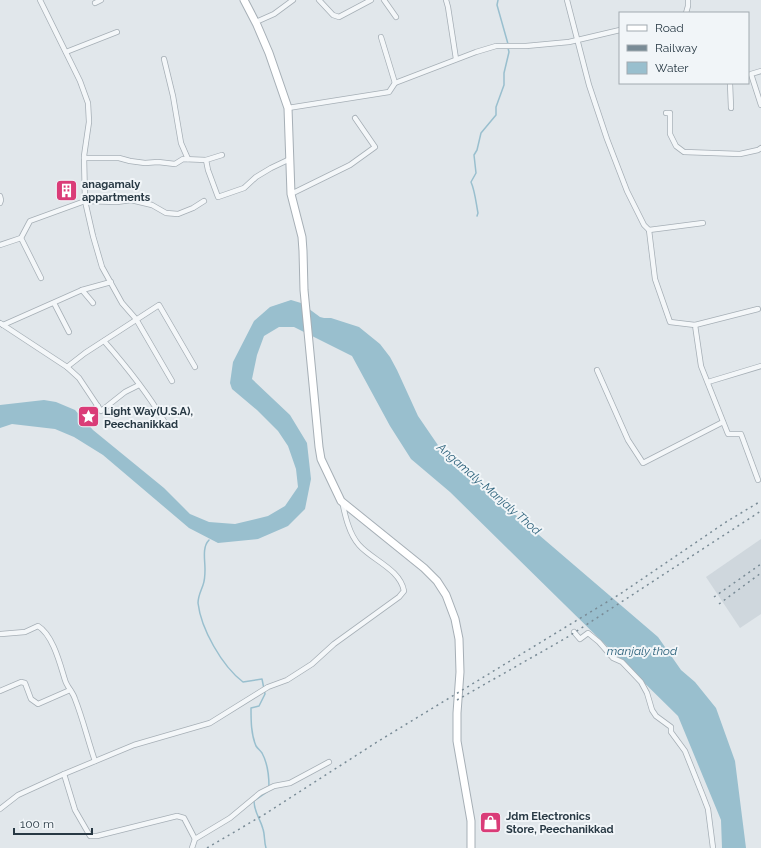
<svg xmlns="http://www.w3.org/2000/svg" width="761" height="848" font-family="Raleway,sans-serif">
<rect width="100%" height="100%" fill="#e1e7eb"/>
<path fill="#cfd7dd" d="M761,539v75l-21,14 -34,-51z"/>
<path fill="#99bfce" d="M291,300l10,3 19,14 4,1h7l28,9 21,17 10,13 7,13 21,46 26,38 27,23 13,8 27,26 147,126 23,33 14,12 21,26 19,53 11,87h-24l-1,-28 -43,-104 -228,-224 -39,-33 -21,-33 -38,-70 -58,-29h-15l-15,9 -7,19 -5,24 38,36 17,28 4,36 -6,30 -17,17 -30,13 -40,4 -29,-15 -86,-73 -29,-18 -19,-8 -43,-5 -12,4v-23l44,-5 12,2 19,8 18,20 71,58 26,26 19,8 26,2 33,-8 17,-10 13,-19 -2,-18 -8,-23 -10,-15 -21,-21 -25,-21 -2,-6 3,-21 21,-41 16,-14z"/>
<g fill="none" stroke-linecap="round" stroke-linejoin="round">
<g stroke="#99bfce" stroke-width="1.5">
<path d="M498,0l-1,5 11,39"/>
<path d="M477,216l1,-3c-2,-10 -3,-22 -7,-31l5,-9 -2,-18 3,-5 4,-17 15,-18v-8l8,-22v-12l5,-21 -1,-4"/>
<path d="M209,540c-7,7 -4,20 -4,29 0,5 0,11 -2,16 -2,6 -5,11 -5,18 3,26 24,63 45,79l19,-3 3,15 -6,12 -8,2c0,13 0,26 5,38 2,3 4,4 6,7 5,9 7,24 7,34"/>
<path d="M266,848c-2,-6 -1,-13 -3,-19 -3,-11 -9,-17 -9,-28l13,-9 1,-1"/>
</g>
<defs>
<g id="street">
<path d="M40,0l40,81 8,22 1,19 -5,34 1,45 8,35 9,31 20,36 14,16 36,62"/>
<path d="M319,0l14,15 6,2 32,-17"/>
<path d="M384,0l12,17"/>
<path d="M446,0l2,7 8,52"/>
<path d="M567,0l22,85 18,54 20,52 17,34 5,5 6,49 15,43 25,3 6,41 27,68h13l17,46"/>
<path d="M95,3l6,-3"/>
<path d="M686,13l2,-7v-6"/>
<path d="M256,22l18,-8 19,-14"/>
<path d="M381,37l14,46"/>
<path d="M66,52l51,-20"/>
<path d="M164,59l9,37 8,47 7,16"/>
<path d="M761,71l-10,3 10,31"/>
<path d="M730,83l1,25"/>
<path d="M288,108l101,-16 6,-9 81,-31 20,-6h30l43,-4 51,-12"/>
<path d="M666,113h4v21l6,12 8,6 56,2 18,-4 3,-2"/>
<path d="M84,158h35l11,3 15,2 13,-1 17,2 8,-5 23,1 16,-5"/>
<path d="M206,160l2,10 10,27 26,-9 12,-11 15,-9 19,-9"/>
<path d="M291,194l59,-29 25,-18 -20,-29"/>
<path d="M0,196l1,4 -1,3"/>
<path d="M649,230l54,-7"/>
<path d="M0,245l21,-7"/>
<path d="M41,278l-20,-40 9,-17 55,-20 32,1 14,-2 21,5 14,8 12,1 15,-6 11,-7"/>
<path d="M82,290l29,-8"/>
<path d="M54,303l15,29"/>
<path d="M0,323l67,44 12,11 22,33 24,-19 14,-7"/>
<path d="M3,325l79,-35 11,13"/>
<path d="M695,325l63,-16"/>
<path d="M104,341c22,25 43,51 60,80"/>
<path d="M67,367l18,-14 74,-48 36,62"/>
<path d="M597,370l31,70 15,23 80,-41"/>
<path d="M708,382l53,-16"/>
<path d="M87,413l11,-7"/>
<path d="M574,632l6,7 8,-6 11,9 14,16 9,4 19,20 6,11 5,17 4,6 15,11v5l14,19 18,45 5,13 5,39"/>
<path d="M1,634l24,-2 13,-6c15,9 22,38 27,54 2,7 8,12 10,19 8,20 13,42 20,62"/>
<path d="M0,691l21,-9 4,1 6,16 7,5 32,-14"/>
<path d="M64,774l11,36 15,26h7l80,-20 7,2 11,21"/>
<path d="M0,809l18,-14 46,-21 70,-29 76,-22 58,-36 19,-7 25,-16 22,-20 65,-47 5,-6c-4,-22 -32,-31 -45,-46 -10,-11 -14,-30 -17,-44"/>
<path d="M192,848l3,-9 35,-21 30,-25 14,-7 16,-3 39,-21"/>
</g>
<path id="secondary" d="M244,0l13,25 12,28 19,55 3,86 11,43 1,14 1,39 15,157 2,12 20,42 83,67 13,13 9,14 9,24 4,20 1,33 -3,41v28l14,80v27"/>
</defs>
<use href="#street" stroke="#a6afb6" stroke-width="6"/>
<use href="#secondary" stroke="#a6afb6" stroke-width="9"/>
<use href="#street" stroke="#f4f7f9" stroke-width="4.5"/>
<use href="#secondary" stroke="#fff" stroke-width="7"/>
<g stroke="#798b96" stroke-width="1.5" stroke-dasharray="2 4" stroke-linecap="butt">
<path d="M714,597l47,-33"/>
<path d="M719,604l42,-31"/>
<path d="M457,700l109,-62 195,-127"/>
<path d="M207,848l58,-34 112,-72 243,-148 106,-72 35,-21"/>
</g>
</g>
<defs>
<symbol id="building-square" viewBox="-11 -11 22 22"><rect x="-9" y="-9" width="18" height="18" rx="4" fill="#da3c78" stroke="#f1f5f8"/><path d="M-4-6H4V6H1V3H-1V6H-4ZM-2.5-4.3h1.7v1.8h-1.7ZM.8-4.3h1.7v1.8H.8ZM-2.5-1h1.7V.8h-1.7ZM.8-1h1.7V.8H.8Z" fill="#fff"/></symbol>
<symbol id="sight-square" viewBox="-11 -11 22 22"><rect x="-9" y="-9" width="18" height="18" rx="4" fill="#da3c78" stroke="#f1f5f8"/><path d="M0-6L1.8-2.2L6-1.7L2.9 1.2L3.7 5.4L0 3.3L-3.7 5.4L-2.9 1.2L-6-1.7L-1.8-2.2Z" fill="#fff"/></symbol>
<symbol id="shop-square" viewBox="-11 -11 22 22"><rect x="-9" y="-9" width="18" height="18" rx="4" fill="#da3c78" stroke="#f1f5f8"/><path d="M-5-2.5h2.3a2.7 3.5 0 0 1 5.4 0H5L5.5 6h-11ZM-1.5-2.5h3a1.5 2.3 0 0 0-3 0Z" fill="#fff"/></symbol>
</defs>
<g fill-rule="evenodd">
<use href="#building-square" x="54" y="178" width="25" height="25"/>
<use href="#sight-square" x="76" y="404" width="25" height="25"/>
<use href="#shop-square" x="478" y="810" width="25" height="25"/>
</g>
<g text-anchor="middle" stroke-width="4" stroke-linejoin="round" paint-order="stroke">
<g font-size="11" font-weight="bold" fill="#283944" stroke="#f1f5f8" text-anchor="start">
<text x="82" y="188">anagamaly<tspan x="82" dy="13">appartments</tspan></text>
<text x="104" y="415">Light Way(U.S.A),<tspan x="104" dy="13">Peechanikkad</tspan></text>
<text x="506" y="820">Jdm Electronics<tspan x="506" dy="13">Store, Peechanikkad</tspan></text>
</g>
<g font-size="12" font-style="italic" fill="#2e637c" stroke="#f1f5f8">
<text transform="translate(489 489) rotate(41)" y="4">Angamaly-Manjaly Thod</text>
<text x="642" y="655">manjaly thod</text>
</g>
</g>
<rect x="619" y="12" width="130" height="72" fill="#f1f5f8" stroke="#a1aab0"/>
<rect x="627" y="25" width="20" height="6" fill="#ffffff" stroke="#a1aab0"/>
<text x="655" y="32" font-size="12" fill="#283944">Road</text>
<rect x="627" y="45" width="20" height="6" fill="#798b96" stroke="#a1aab0"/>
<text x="655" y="52" font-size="12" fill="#283944">Railway</text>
<rect x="627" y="62" width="20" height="12" fill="#99bfce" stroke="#a1aab0"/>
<text x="655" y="72" font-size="12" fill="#283944">Water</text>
<path d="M14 828v6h78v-6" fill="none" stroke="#283944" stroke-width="2"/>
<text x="20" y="828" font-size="12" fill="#283944" stroke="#f1f5f8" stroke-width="3" paint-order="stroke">100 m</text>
</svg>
